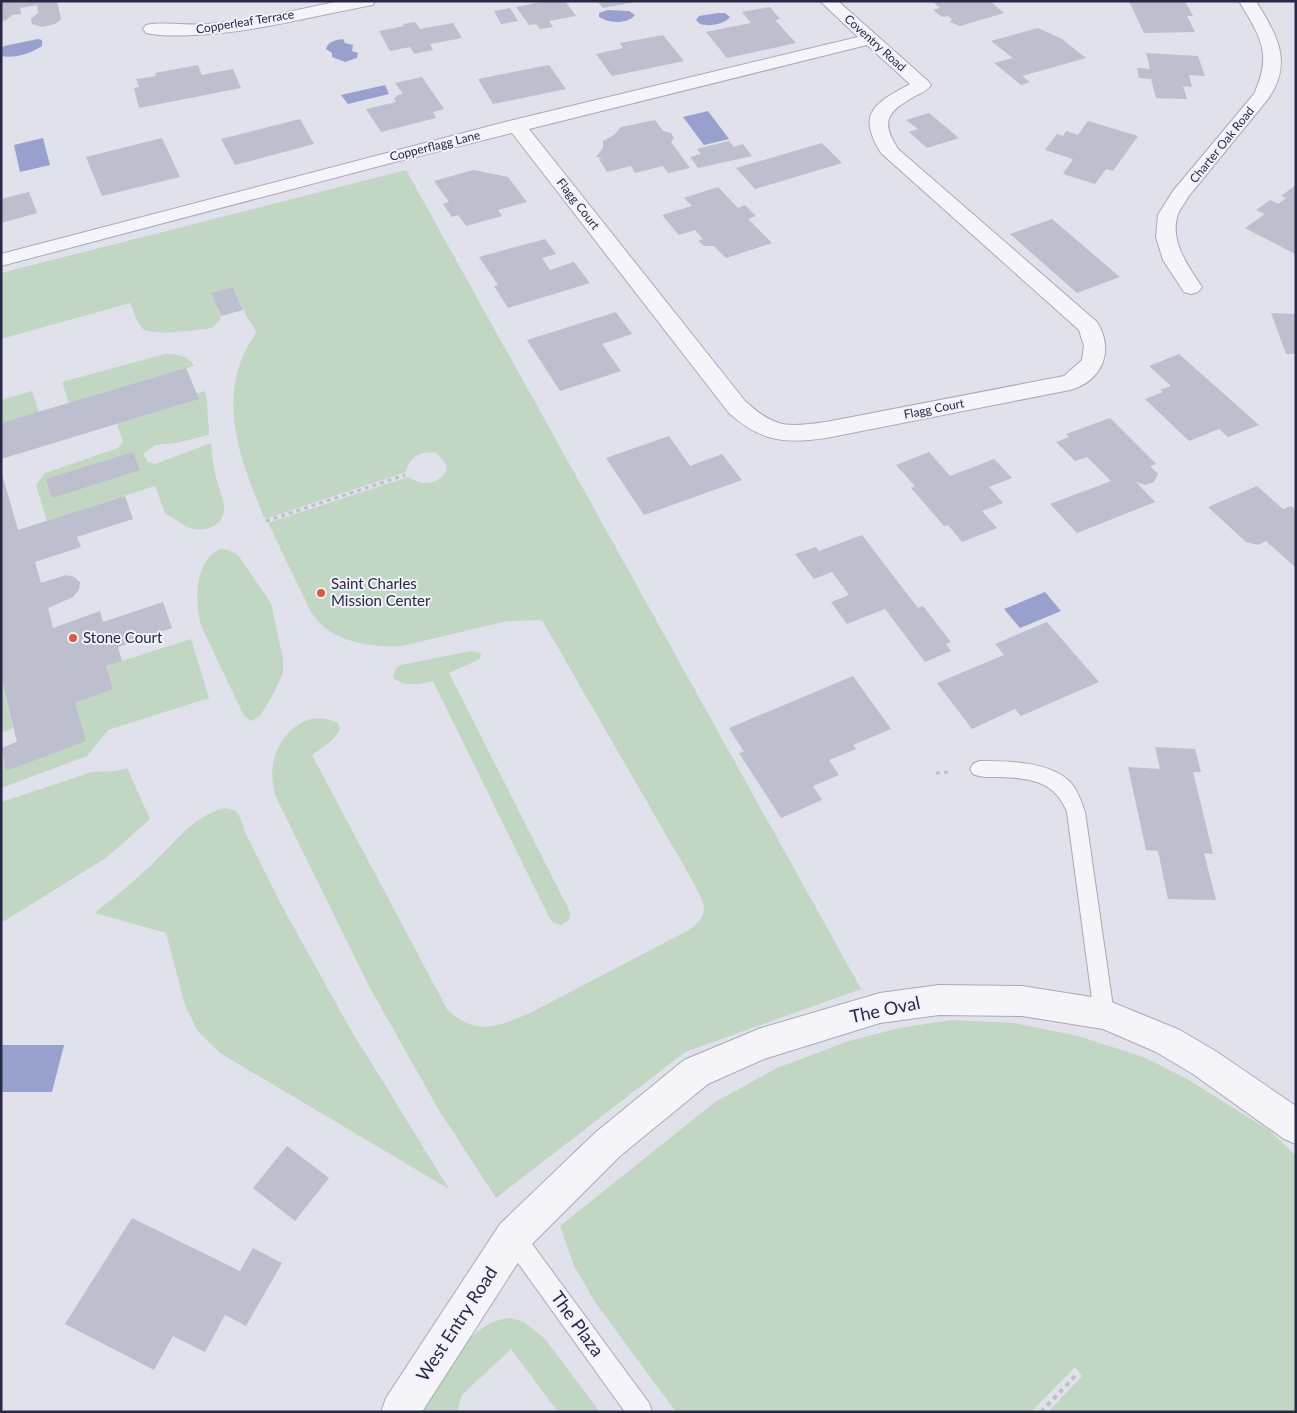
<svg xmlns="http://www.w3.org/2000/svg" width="1297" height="1413" font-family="Lato,sans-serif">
<rect width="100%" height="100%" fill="#e1e1eb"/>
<g fill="#c1d6c3">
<path d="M406,170l455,819 -176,63 -189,146 -59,-91 -68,-121 -94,-191c-2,-10 -4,-20 -2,-31 6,-30 33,-57 65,-41l2,6c-6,12 -17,18 -28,26l135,254c29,28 50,18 83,4l159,-83c24,-17 14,-28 3,-50l-150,-260 -35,1 -105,25c-28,2 -71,-4 -88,-30 -6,-8 -9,-18 -14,-27 -11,-22 -21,-44 -32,-66l140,-46c14,9 29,9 39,-7l-1,-6 -9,-11c-16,-2 -27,2 -31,19l-141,47c-26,-60 -52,-128 -8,-187l-9,-13 -15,-32 -21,6 9,26 -9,9 -6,1c-14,1 -55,8 -64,-1 -6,-6 -8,-18 -12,-25l-129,36v-66z"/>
<path d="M165,354c11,0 23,1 29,12l-125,37 -7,-21z"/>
<path d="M32,391l7,21 -38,11v-23z"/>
<path d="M205,391l2,10 2,34 -33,8 -21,2 -12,9 5,8 7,2 56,-21c1,11 2,21 4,31 2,10 7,20 9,30 3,21 -18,29 -34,24 -9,-2 -14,-11 -24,-13l-11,-29 -108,35 -11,-36 9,-12 73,-25 5,-6 -6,-18 81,-25 -2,-5z"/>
<path d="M220,549l8,1 10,5 33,48 12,56v14l-9,20 -14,23 -9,5 -7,-5c-10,-21 -20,-42 -30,-63 -4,-10 -11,-21 -14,-31 -5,-24 -5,-61 20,-73z"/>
<path d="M191,639l18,59 -101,32 -21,26 -86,32v-36l5,18 69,-67 38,-14 -7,-23z"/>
<path d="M471,651l10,2 -1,6 -31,14 121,239 -1,8 -8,5 -9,-3 -8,-15 -111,-226c-12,3 -30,7 -40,-4l3,-9 5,-3z"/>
<path d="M1,678l12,50 -12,5z"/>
<path d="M127,768l23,51 -44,39 -105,65v-121l91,-30 24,-1z"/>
<path d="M225,808l11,3 5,9 4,12 37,74 66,119 101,164 -229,-136 -23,-23 -12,-25 -19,-72 -71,-20c18,-15 37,-30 54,-46 23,-21 44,-52 76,-59z"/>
<path d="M952,1020l62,3 64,13 68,22 41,21 83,52 26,25v256h-248l34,-36 -7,-9 -44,45h-355l-81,-110 -21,-36 -14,-40 155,-124 62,-34 69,-26 53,-14z"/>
<path d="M511,1318l13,4 21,17 55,73h-42l-47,-63 -49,46 -5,17h-36c21,-33 46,-92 90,-94z"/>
</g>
<g fill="#98a0ce">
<path d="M608,10l21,1 6,4c-9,10 -26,8 -36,2v-4z"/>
<path d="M718,13h7l5,4c-5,7 -21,10 -30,7l-4,-4 3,-4z"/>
<path d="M38,39l4,1v6c-10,7 -28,13 -41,10v-7l3,-3z"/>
<path d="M343,39l2,4 8,2 -1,6 6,2 -1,5 -12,4 -13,-5v-4l-6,-4c2,-8 10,-9 17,-10z"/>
<path d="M385,85l4,9 -41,10 -7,-9z"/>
<path d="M708,111l21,28 -25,6 -21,-28z"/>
<path d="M43,138l7,27 -30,7 -6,-27z"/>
<path d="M1045,592l16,19 -41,17 -16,-19z"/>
<path d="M1,1045h63l-12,47h-51z"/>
</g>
<g fill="#bdbece">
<path d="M1,1h56l4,18 -6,5 -13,3 -10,-3 -1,-5 7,-6 -1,-8 -17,3 1,6 -9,1 -7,6 -4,-1z"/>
<path d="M546,1h19l11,15 -27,5 4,6 -13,2 -4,-5 -7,1 -13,-18z"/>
<path d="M597,1h37l1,1 -32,6z"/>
<path d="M932,1h58l14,12 -44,13 -10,-4 2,-3 -4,-3 -6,1 -9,-7 7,-2z"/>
<path d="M1129,1h52l5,2 7,13h-6l8,16 -51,1z"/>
<path d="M770,7l10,12 -5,1 21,23 -69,15 -21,-26 45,-9 -9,-11z"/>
<path d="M510,8l8,13 -17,3 -7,-13z"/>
<path d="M415,22l5,7 33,-6 9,15 -32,6 3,6 -19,4 -4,-7 -20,4 -11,-20 25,-5 -1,-2z"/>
<path d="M1038,28l24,11 24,19 -64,18 8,6 -9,3 -27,-22 19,-5 -22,-17z"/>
<path d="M663,35l21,26 -72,15 -16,-22 27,-6 -3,-5z"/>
<path d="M1146,53l52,3 7,20 -16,-1 3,12 -9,-1 4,13 -31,-1 -5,-19 -12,-1 -2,-10 13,1z"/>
<path d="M198,65l4,10 31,-6 8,19 -102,20 -5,-20 5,-1 -3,-8 20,-3 -1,-3z"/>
<path d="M549,65l17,24 -73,15 -15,-25z"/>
<path d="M422,77l22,32 -11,3 3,6 -55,14 -15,-23 30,-7 -2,-3 4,-4 5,-1 -8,-11z"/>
<path d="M929,113l30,25 -32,10 -18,-16 9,-3 -12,-9z"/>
<path d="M300,119l14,25 -79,21 -14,-26z"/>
<path d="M655,120l8,11 8,2 3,5 -3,4 19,26 -22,5 -5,-7 -28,7 -4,-7 -24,6 -8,-13 4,-1 -7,-1 7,-9v-7l11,-6 7,-8z"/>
<path d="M1088,121l50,15 -25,35 -7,-2 -11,15 -32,-10 10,-15 -28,-9 12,-16 6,2 3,-5 12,4z"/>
<path d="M162,138l18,39 -78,19 -16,-39z"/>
<path d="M729,141l5,6 9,-3 9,12 -54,12 -8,-11 11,-3 -4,-5z"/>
<path d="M822,143l20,20 -87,26 -19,-21z"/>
<path d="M473,170l35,7 19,25 -29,8 4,6 -36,10 -8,-11 -6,2 -9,-13 6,-2 -15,-21z"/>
<path d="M1296,185v68l-1,1 -50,-26 20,-14 -9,-4 14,-10 8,4 8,-6 -5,-2z"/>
<path d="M718,187l20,21 7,-3 11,11 -8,3 24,24 -46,15 -12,-12h-10l-6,-5 5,-2 -8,-9 -16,5 -17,-20 30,-9 -8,-8z"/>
<path d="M29,192l8,21 -36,10v-24z"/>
<path d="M1052,219l68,58 -43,16 -67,-59z"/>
<path d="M545,239l11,15 -14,4 8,12 24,-8 16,21 -82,25 -14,-22 4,-1 -19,-28z"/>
<path d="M233,287l10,23 -22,6 -10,-23z"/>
<path d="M616,312l16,22 -30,10 19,27 -61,20 -33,-51z"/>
<path d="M1271,313l25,1v40h-10z"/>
<path d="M1179,354l80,71 -31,12 -9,-8 -30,12 -44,-42 18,-7 -3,-2 11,-4 -22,-20z"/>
<path d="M186,368l13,31 -198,60v-36z"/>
<path d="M1110,418l46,46 -6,2 8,8 -4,8 -9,3 -9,-3 19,20 -78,31 -27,-29 61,-23 -24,-24 -12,4 -19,-19 13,-5 -3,-3z"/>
<path d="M669,436l21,30 32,-12 20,26 -98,35 -38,-57z"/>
<path d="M133,452l7,18 -88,28 -6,-19z"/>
<path d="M929,452l21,24 44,-17 18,19 -23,9 14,16 -21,8 15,17 -35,14 -14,-17 -4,1 -33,-38 4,-2 -19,-21z"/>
<path d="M1,470l17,60 107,-34 8,23 -56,18 4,10 -46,15 6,21 25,-8 8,2 6,5 -1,8 -6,7 -25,11 5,20 47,-17 3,11 60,-20 9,26 -54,19 4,14 -16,5 7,23 -38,14 11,38 -80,30 -5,-23 16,-6 -16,-65z"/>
<path d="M1257,486l26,23 8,-3 5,4v58l-30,-27 -8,4 -12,-3 -38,-35z"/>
<path d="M862,535l56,73 5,-2 28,36 -5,2 5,7 -26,11 -40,-53 -38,15 -16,-22 18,-7 -17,-23 -18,7 -19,-25 21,-7 3,4z"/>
<path d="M1047,622l52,60 -78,34 -6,-7 -43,20 -35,-46 67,-28 -9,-11z"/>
<path d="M853,676l38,53 -38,16 3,4 -27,11 10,15 -26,11 9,14 -41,18 -42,-65 5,-1 -15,-24z"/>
<path d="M1155,747l40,2 6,23h-8l20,82 -9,-1 12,47 -48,-1 -10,-48 -12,-1 -18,-83 32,2z"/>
<path d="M287,1146l42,32 -34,43 -42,-33z"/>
<path d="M132,1218l108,53 13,-23 29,15 -36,63 -21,-11 -20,37 -32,-16 -19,34 -89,-46z"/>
</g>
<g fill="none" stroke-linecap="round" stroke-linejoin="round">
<defs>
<g id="lane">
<path d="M979,761c28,0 73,0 93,23 6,8 10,19 13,28l29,202 -3,7 -7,3 -7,-3 -3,-7 -27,-202c-12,-31 -37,-34 -67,-35 -10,0 -19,1 -27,-3l-3,-5 3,-5z"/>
<path d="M513,1226l8,3 128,174 3,9h-27l-120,-167 -3,-8 3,-8z"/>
</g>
<g id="street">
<path d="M340,1h35l-2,4 -6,1c-58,11 -116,27 -175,29 -15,1 -31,1 -46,-2l-3,-4 3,-4c18,-4 42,1 61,-1 45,-3 89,-14 133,-23z"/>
<path d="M820,1h18l90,80 3,4c-4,6 -10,8 -16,11 -28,16 -35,25 -17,53l199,173c18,29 5,59 -27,68l-244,48c-42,6 -64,4 -97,-25l-217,-280 -125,31 -386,102v-12l508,-133 349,-84zM867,45l43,39c-35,19 -54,29 -29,69l198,177 5,16 -2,14 -18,16 -238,46c-40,5 -50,7 -81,-21l-216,-272z"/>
<path d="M1239,1h17c20,33 38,61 12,98l-80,98c-3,6 -8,12 -10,17 -9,27 10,52 24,73l-4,5 -7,2 -7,-2 -21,-32 -7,-23 2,-22 15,-24 81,-97c19,-42 6,-57 -15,-93z"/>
<path d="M939,985l83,1 82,13 76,31 37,22 79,54v38l-12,-5 -91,-65 -37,-22 -53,-23 -81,-13 -83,-1 -59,8 -116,36 -56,25 -88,72 -94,94 -104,162h-41l5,-14 114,-174 96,-92 88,-72 77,-32 119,-35z"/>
</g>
</defs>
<use href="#lane" stroke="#a9aab9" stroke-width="2"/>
<use href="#street" stroke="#a9aab9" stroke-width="2"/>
<g stroke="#bfbfca" stroke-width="3" stroke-dasharray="4 4" stroke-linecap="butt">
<path d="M266,521l139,-46"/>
<path d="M936,773l15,-1"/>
</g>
<path stroke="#bfbfca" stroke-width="4" stroke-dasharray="4.5 4.5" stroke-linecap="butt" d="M1041,1412l35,-37"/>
<use href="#lane" fill="#f4f4f9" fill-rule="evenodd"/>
<use href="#street" fill="#f4f4f9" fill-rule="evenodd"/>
</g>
<g fill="#dc593a" stroke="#f1f1f8" stroke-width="2">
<circle cx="321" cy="593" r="5"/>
<circle cx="73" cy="638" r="5"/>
</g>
<g text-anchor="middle" stroke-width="4" stroke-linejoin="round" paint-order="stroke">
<g font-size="12" fill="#272845" stroke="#f1f1f8">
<text transform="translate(245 22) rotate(-9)" y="4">Copperleaf Terrace</text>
<text transform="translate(875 43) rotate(42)" y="4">Coventry Road</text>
<text transform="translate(1222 145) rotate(-51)" y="4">Charter Oak Road</text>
<text transform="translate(435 146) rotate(-14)" y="4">Copperflagg Lane</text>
<text transform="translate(578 204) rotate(52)" y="4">Flagg Court</text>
<text transform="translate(934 409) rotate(-11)" y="4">Flagg Court</text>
</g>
<g font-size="15" fill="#272845" stroke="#f1f1f8" text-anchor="start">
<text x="331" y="589">Saint Charles<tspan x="331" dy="17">Mission Center</tspan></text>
<text x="83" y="643">Stone Court</text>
</g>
<g font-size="18" fill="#272845" stroke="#f1f1f8">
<text transform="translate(885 1010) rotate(-12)" y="6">The Oval</text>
<text transform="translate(457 1324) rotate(-57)" y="6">West Entry Road</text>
<text transform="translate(577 1324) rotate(54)" y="6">The Plaza</text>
</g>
</g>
<rect width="1297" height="1413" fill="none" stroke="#272845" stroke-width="5"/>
</svg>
